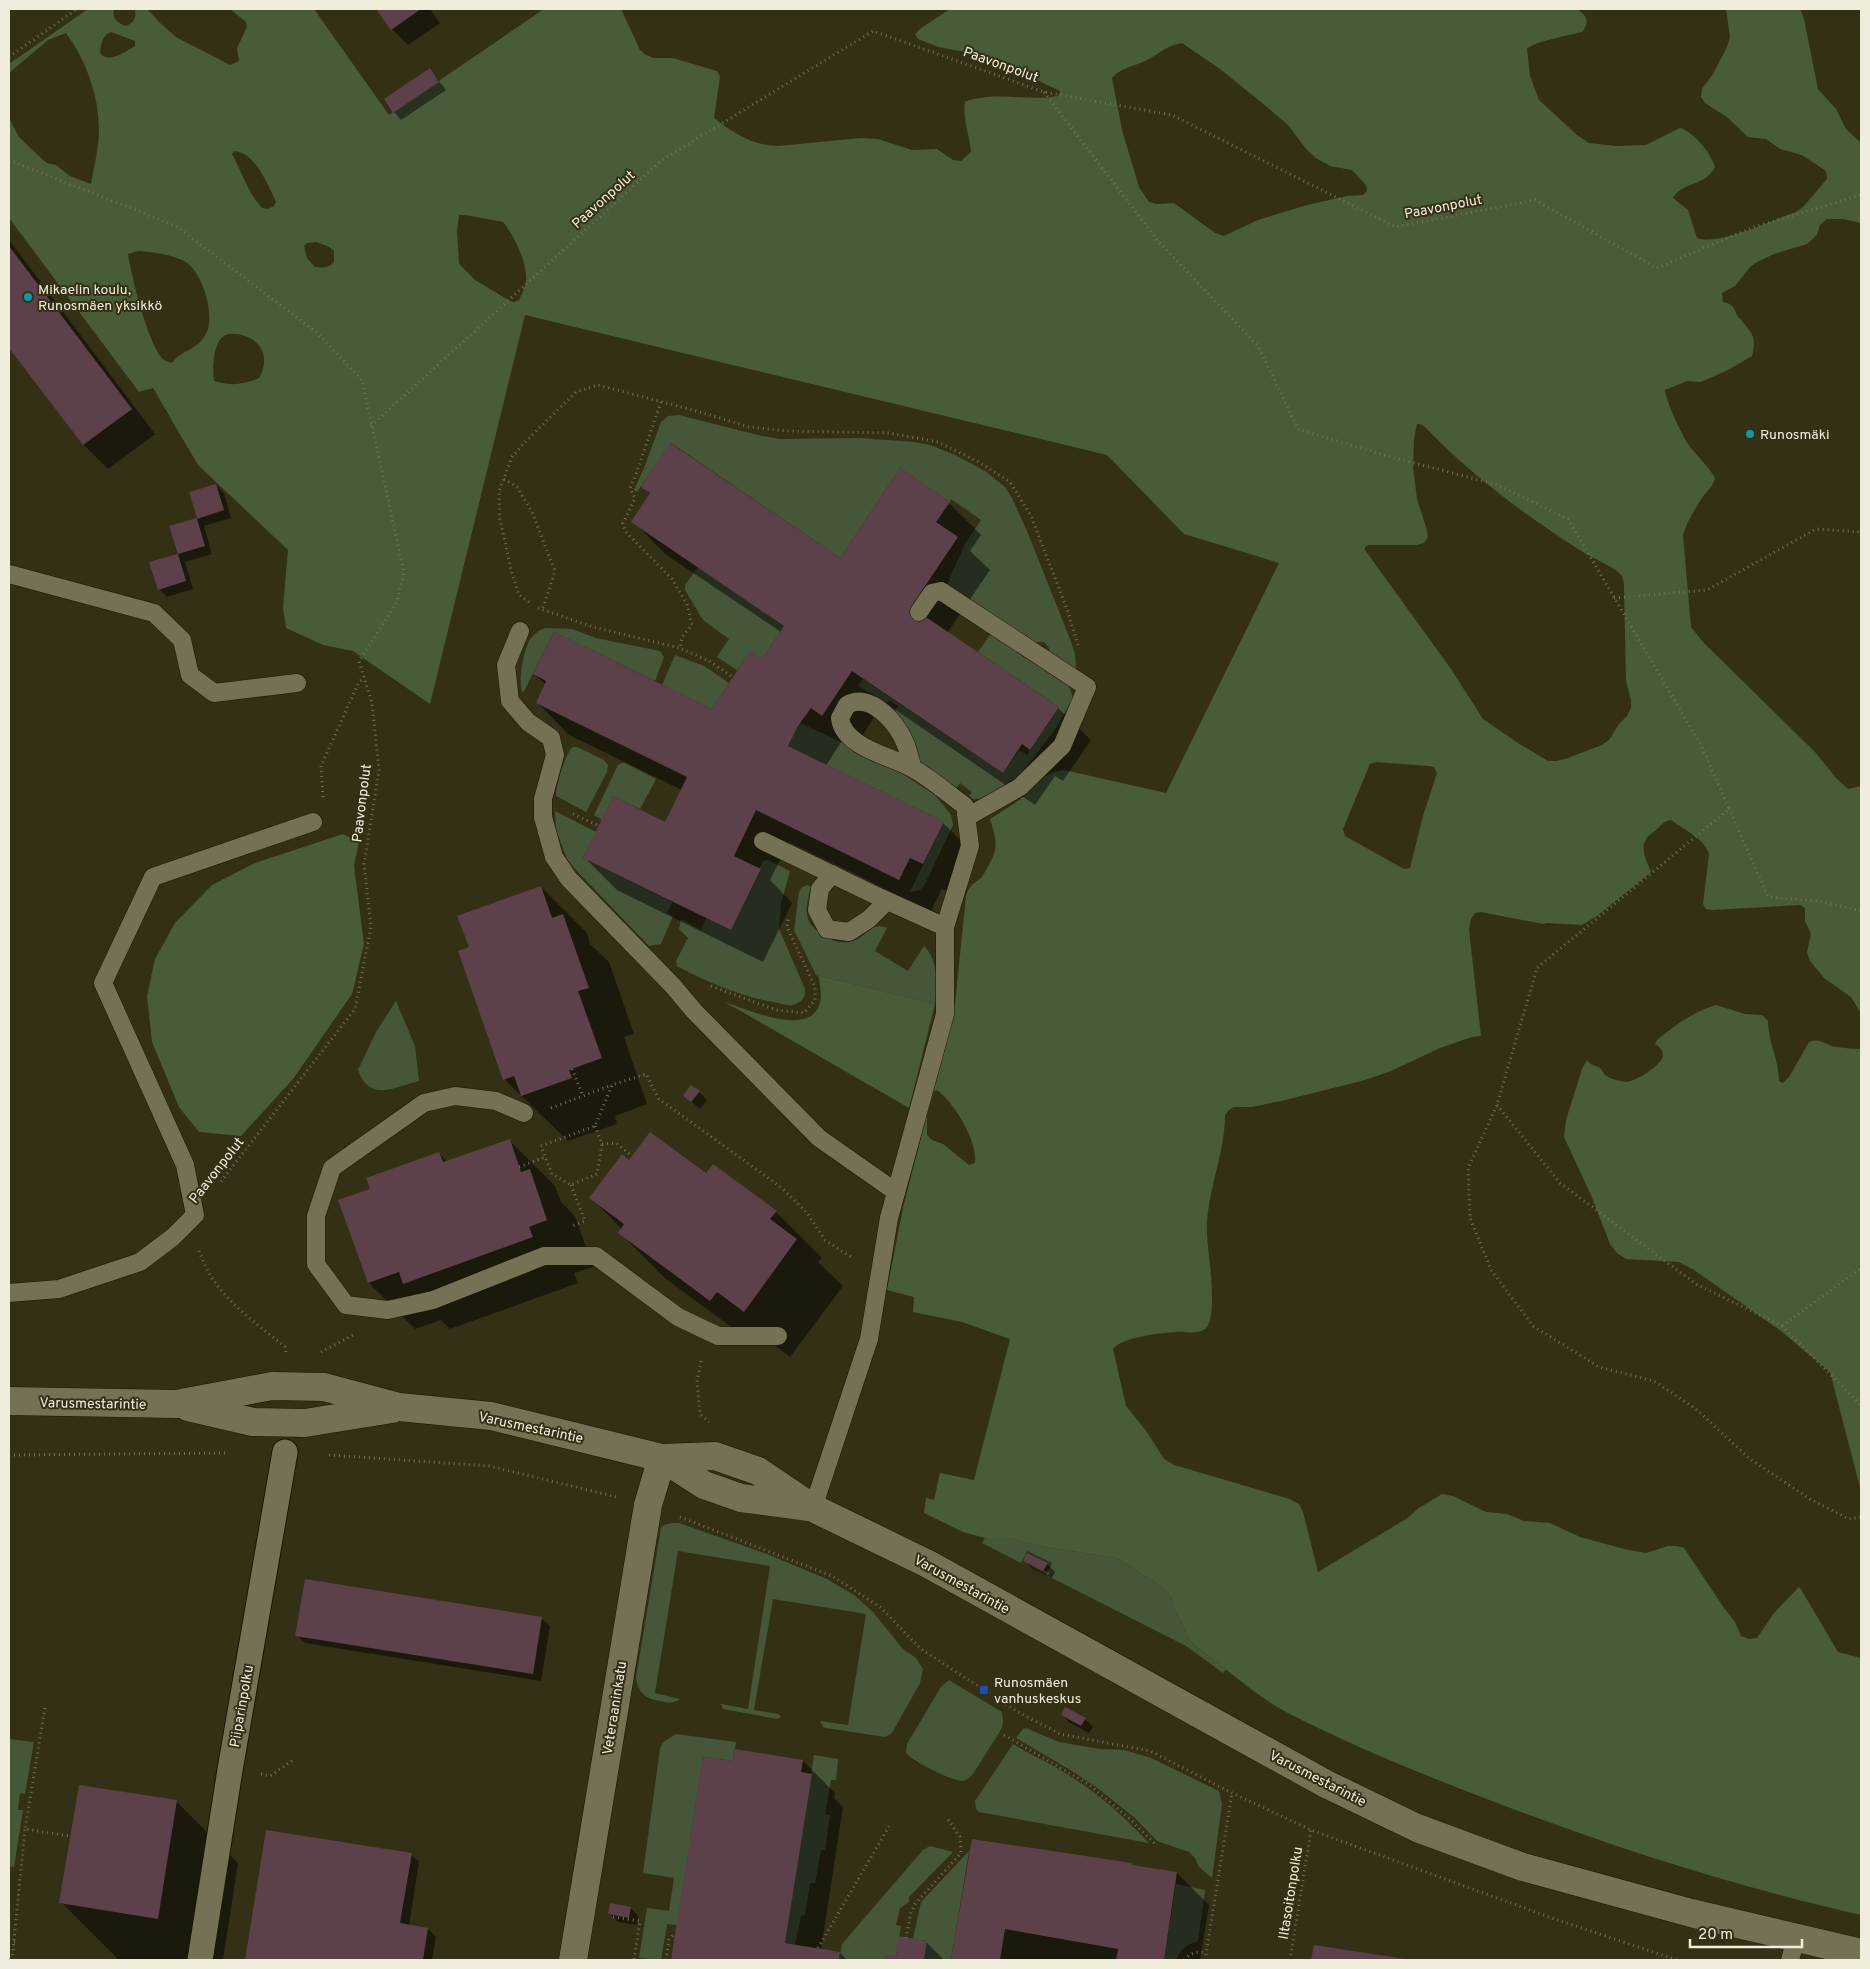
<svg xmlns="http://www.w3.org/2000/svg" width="1870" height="1969" font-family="Overpass,sans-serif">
<rect width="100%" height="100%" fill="#343016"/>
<g fill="#465739">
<path d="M679,415l79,20 21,4 81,-1 54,4 16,3 25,10 30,16 20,16 7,11 15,33 43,108 5,15 1,15 -26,-16 -1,-5 -5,-6h-14l-82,-56v-4l17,-38 16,-24 -30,-21 -1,3 -50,-34 -60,90 -169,-115 -34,49 -3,-2 10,-22 17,-46 7,-6z"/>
<path d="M698,567l86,59 -22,33 -12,-7 -13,18 -20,-13 12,-18 -26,-19 -18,-30v-5z"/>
<path d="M545,628l27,1 24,9 64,13 4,6 -9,24 -101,-49 -31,61c-6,-10 1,-42 6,-52 4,-6 10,-11 16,-13z"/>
<path d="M993,633l76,53 4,12 -17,30 -36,47 -36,24h-11l-4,-3 3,-4 -12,-9 -4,5 -36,-24 -11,-32 -14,-21 3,-5 -9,-6 -3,4 -28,-19 5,-6 140,94 16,-23 8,5 32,-48 -81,-55 12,-17z"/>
<path d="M675,655l29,11 25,17 -17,26 -50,-24z"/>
<path d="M800,723l58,27 45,24 32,21 16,20 2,10 -28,59 -5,6 -10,2 34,-70 -156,-76z"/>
<path d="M573,747h4l27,13 4,5 -1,7 -21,40 -30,-16c0,-10 9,-43 17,-49z"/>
<path d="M622,763h3l31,16 -16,30 -27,-13 -11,24 -8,-5 24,-50z"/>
<path d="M555,811l41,21 -13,26 89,44 -5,11 6,3 -12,28 -12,2 -73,-76 -9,-11 -11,-29z"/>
<path d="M767,860l23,11 -9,33 -2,25 26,60c1,9 -5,15 -13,16 -6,1 -13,-2 -19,-3 -34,-6 -66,-20 -96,-36l-1,-5 12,-23 -9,-9 2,-10 20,11 5,-12 25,12 30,-60 -2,-1 4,-8z"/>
<path d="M807,885l4,2c-7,25 -8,36 15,50 9,5 18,7 27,4 14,-4 17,-20 34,-13l-12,23 33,20 16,-25c14,13 14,39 11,58l-119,-29 -22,-45 5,-38 2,-4z"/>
<path d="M396,1001l19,45 4,35c-25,6 -49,22 -61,-11l18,-38z"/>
<path d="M672,1523h7l88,31 60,25 27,16 19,17 29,36 14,10 7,11 -3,14 -28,50 -7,4 -59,-9 -3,-1 -3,-6 28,4 18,-111 -93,-15 -19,111 24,4 3,3 -4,2 -54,-10 -2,-5 27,5 22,-143 -92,-15 -23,142 25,6c-7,5 -12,4 -20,2 -14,-2 -22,-8 -24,-23l25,-150 3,-3z"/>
<path d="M985,1538h22l44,10 66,10 47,30 7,9 3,11 15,31 7,8 30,22 -3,4 -37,-27 -140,-71 6,-12 -25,-12 -6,12 -39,-20z"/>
<path d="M949,1680l53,32 1,9 -1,7 -29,46c-3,3 -5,6 -10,7 -9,1 -51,-20 -57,-28l1,-9 34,-57z"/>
<path d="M1026,1728l33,14 41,7 24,1 27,8 68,33 3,13 -10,74 -13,-11 -4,-9 -6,-6 -32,-11 -22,-23 -39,-31 -24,-16 -56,-33 7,-9z"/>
<path d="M676,1734l60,8 -3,19 -30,-4 -26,168 -10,-1 -6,36 -22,-2 8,-50 22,3 5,-33 -31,-5 17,-124 3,-7z"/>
<path d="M9,1739l25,3 -9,52 -5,-1 -2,17h5l-9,57 -5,-1z"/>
<path d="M1013,1744c19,12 41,21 60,34 29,18 52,40 76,65l-170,-31 -3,-3 -1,-8z"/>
<path d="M814,1755l24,4 -2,21h-5l-6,34 5,1 -5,35h-4l-6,33h-5l-5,32 -4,1 -6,28 -10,-1z"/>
<path d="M930,1846l23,6 -44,45v5l-9,6 -4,17 5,1 -5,30 -10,-1 -1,5h-46l3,-16 81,-94z"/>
<path d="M969,1851l-18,109h-27l3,-19 -14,-2 8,-37z"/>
<path d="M1176,1884l29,6 -7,51c-11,4 -18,8 -22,19h-12z"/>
</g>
<g fill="#485c3a" fill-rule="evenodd">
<path d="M88,9h26c-2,9 3,14 12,17 9,-4 10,-8 9,-17h12l13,14 16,14 54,28 9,-4 -2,-13 10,-21 -1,-5 -16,-13h84l75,106 155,-106h77l19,41 6,5 8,3h19l44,13 3,6 -6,41c19,15 40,28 64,28l83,-8 17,1 34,11 25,-1 16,11 8,1 10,-9c-1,-17 -9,-33 -6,-50 28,-12 62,0 93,-6l2,-5 -49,-23 -19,-3 -17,-11 -36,-7 -21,-8 -3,-5 5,-5 30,-20h626c11,5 14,14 6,23 -11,3 -50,10 -55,17l3,27 9,24 38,35 12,8 26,3 31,-1 34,-17c15,5 31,25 35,39 -10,20 -32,14 -42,31l15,12 9,28c23,8 75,-18 99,-26l7,-5 24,-28 -1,-8 -24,-16 -22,-6 -14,-10 -18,-2 -21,-20 -22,-14 -4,-6 1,-8 11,-15 14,-27 3,-10 -4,-28h74l4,10 14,70 18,20 10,20 15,14v80l-18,-4h-16l-7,6 -3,10 -10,9 -33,10 -17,8 -7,5 -15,19 -13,7 1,9c15,3 9,9 18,18 11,14 16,16 11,36l-24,14 -27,12 -14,-1 -22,9c1,12 18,48 26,58 8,10 18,19 24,30 -2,8 -6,11 -11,17 -8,12 -17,26 -21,40l8,92 12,15 112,110 22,27 11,10 13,-3v227l-10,-16 -27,-19 -14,-17 -3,-9 4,-18 -6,-13v-13l-5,-3 -88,5 -6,-1 -3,-5 6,-50c-5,-16 -25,-24 -38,-34 -9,2 -10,6 -16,11 -18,11 -11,24 -4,41l-54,44 -15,9 -35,-2 -4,1 -62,-12 -6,1 -4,6 -2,11 12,106 -9,1 -32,11 -49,23 -26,9 -84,21 -29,6h-18l-5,3 -4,5c0,42 -20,79 -18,121 1,17 12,83 -2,93 -8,6 -21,2 -30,3 -15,1 -53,5 -62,17l13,57 21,26 17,27 10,6 116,34 9,5 4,8 15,60 88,-53 13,-11 23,-14 11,2 33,16 21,2 17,7 26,2 30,14 48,13 18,3 22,-7h9l7,2 40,60 11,14 6,14 8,3 8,-1 17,-25 25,-26 3,4 36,61 23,6v257c-123,-28 -243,-66 -361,-111 -71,-27 -144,-56 -212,-91 -33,-17 -61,-45 -92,-66l-7,-8 -15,-31 -3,-11 -7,-9 -47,-30 -66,-10 -44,-10h-22l-22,-6 -39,-19 2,-15 8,2 6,-27 34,7 36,-141 -48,-17 -49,-10 1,-15 -27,-7 16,-82 52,-204 11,-108c3,-10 7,-12 15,-18 2,-2 4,-7 6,-10 12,-20 10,-27 3,-49 11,-7 23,-14 33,-22 13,-12 21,-25 41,-27l102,23 113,-230 -95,-29 -77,-79 -582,-140 -95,389 -77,-53 -30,-6 -37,-17 -3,-20 5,-58 -90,-85 -45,-77 -14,4 -130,-174v-100l10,19 23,22 5,4 9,2 14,11 21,8c3,-18 8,-36 8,-54 0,-34 -13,-70 -33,-97l-18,7 -39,33v-9zM111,32l24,9v5c-10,6 -27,18 -35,7 1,-8 2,-18 11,-21zM1182,43l38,26 41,33 27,23 18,24 10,9 14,8 22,4 14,15 1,6 -4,4 -16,1 -40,9 -49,15 -34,16 -9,-3 -41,-30 -17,1 -8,-2 -10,-15 -17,-57 -10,-52c9,-10 19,-11 31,-16 14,-6 23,-17 39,-19zM234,151c21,1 34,34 42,51l-2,4 -6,3 -6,-1c-14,-15 -20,-36 -30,-54zM459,215h7l37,7c11,13 25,42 23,59 -1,6 -4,13 -7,19l-5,2 -4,-1 -35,-21 -16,-16 -2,-33zM317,242l12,5 5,4v11c-5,6 -11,6 -19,5l-8,-9 -3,-12 3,-3zM138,251c16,1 31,3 46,10 18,9 32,54 22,73 -8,16 -25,16 -34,29 -2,-1 -7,-2 -8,-3 -15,-12 -33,-85 -36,-106zM228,334c26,-2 46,18 31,44 -15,7 -29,8 -45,3 -2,-13 -1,-43 14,-47zM1417,424h3l5,3c47,49 101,89 158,125 9,6 34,16 39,24 1,3 2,8 2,11l2,94 5,19v8l-4,8 -8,8 -10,16 -7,5 -37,14 -9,2h-8l-30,-18 -35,-24 -32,-50 -86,-119v-3l4,-2h48l7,-2 4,-6 -1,-7 -10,-31 -4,-32 1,-28zM1376,762l53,4 5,1 3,6 -14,43 -13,52 -6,1 -59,-33 -2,-7 27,-65zM937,1090c17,12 41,52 38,73l-6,2 -26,-21 -11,-4 -5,-5v-20l7,-24z"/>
<path d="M343,834l16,8 -5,24 10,78 -12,50 -59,85 -52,57 -42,-4 -20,-25 -27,-65 -5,-46 8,-37 20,-36 37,-38 43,-22z"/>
<path d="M816,975l119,29 -26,104 -184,-106c24,8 93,40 96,-6 0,-6 -2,-13 -2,-19z"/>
<path d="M1716,1005l29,9 17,1 6,6c0,21 11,39 11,60l4,2 6,-6 20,-35c10,-5 17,3 27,5 8,1 18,2 25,2v442l-31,-119 -49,-41 -87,-61 -15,-8 -53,-3 -9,-6 -7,-9 -19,-49 -27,-58 2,-17 16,-51 5,-9c3,5 8,5 13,8 2,2 3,4 4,6 5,5 16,7 22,8 9,0 36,-17 37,-26 0,-6 -3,-9 -8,-12l2,-4c17,-14 37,-29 59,-35z"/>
</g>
<g fill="#0007" fill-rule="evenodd">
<path d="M378,9h52l10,14 -32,22 -16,-16z"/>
<path d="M430,70l16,20 -45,30 -7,-8z"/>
<path d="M9,240l146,194 -47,35 -24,-24 -75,-99z"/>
<path d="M216,485l8,8 7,25 -27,8 8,28 -27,8 8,27 -26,8 -8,-8 -8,-26 28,-8 -8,-28 27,-8 -8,-26z"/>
<path d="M642,486l198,73 109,-56 32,32 -11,16 20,19 -43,63 111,75 33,32 -28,41 -8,-5 -20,29 -151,-103 -29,45 -12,-8 -17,27 117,57 33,32 -20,41 -14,-7 -11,22 -142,-69 -19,38 22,23 -29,59 -146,-72 -32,-32 81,-35 16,-33 -113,-55 -32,-33 9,-17 -12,-11 178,36 50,-49 19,-29 -116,-78 -32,-33 18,-26z"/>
<path d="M541,887l46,46 3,11 19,18 25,72 -10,3 23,67 -32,12 2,8 -49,17 -64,-62 -34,-131z"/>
<path d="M699,1092l8,8 -7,9 -15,-13z"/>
<path d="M509,1140l46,46 6,16 14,14 18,51 -19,6 4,10 -128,46 -9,-9 -26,9 -46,-46 2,-94 68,-36 8,9z"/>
<path d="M629,1161l77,14 70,37 46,46 -4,4 25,24 -53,71 -26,-20 -7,9 -91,-67 -46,-46 2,-4 -31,-31z"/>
<path d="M1025,1561l22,3 8,8 -3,6 -19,-9zM1032,1564l18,9 -2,2 -16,-8z"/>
<path d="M306,1581l236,38 8,7 -9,55 -236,-38 -8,-8z"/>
<path d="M1062,1715l23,4 8,8 -4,6 -19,-10z"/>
<path d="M704,1758l30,5 69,-2 32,32 -1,5 9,9 -22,143 19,3 7,7h-175z"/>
<path d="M176,1801l62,62 -15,97h-104l-58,-58z"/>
<path d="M267,1831l144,23 8,8 -10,64 19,3 8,8 -4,23h-186z"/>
<path d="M973,1840l158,24 3,3 43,6 32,32 -9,55h-247z"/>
<path d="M631,1908l7,8 -1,9 -19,-3 -8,-8z"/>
<path d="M926,1942l18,18h-58l1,-4 10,2z"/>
<path d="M1315,1946l88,14h-90z"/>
</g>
<g fill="#5c404a">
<path d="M376,9h45l-30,21z"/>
<path d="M430,68l9,14 -46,31 -9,-14z"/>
<path d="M9,246l123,163 -49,36 -74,-97z"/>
<path d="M670,443l170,115 60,-90 50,34 -14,20 22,15 -47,70 148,100 -29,43 -8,-6 -19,29 -151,-102 -30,45 -11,-8 -13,18 -10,20 156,76 -21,42 -13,-6 -11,22 -143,-70 -22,46 27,13 -30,61 -148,-72 30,-62 52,26 22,-45 -151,-74 10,-22 -13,-7 21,-42 158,77 38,-58 12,8 22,-33 -153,-104 19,-29 -9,-6z"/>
<path d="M216,484l8,26 -27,9 8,27 -27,8 8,27 -28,9 -9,-28 29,-8 -9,-28 28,-8 -8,-26z"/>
<path d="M541,886l11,32 11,-4 26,74 -11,3 24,67 -33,12 3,8 -51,18 -7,-20 -11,4 -45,-129 11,-4 -12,-31z"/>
<path d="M691,1085l9,6 -9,11 -8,-6z"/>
<path d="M650,1132l56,41 7,-9 64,47 -7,8 27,20 -53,73 -27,-20 -7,9 -92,-68 6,-9 -35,-26 33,-44 7,6z"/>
<path d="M510,1139l11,33 9,-3 17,51 -18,7 4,10 -130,47 -4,-12 -31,11 -30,-83 32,-11 -4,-11 73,-26 4,10z"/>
<path d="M1027,1553l21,10 -5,8 -20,-10z"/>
<path d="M305,1579l237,38 -9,57 -238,-38z"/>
<path d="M1065,1707l21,11 -5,8 -20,-11z"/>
<path d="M735,1749l68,11 -2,12 11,2 -27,169 55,9 -1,8h-168l32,-203 30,4z"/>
<path d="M79,1785l98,15 -19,119 -99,-16z"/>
<path d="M266,1830l146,23 -12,70 28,5 -5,32h-178z"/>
<path d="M972,1839l160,24v2l45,7 -13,88h-48l2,-11 -113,-20 -5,31h-49z"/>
<path d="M610,1903l21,4 -2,11 -21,-4z"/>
<path d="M899,1936l28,5 -3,19h-39l1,-5 10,1z"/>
<path d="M1314,1945l91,14v1h-94z"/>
</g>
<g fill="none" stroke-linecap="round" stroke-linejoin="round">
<defs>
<g id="service">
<path d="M9,574l145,39 28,27 8,35 24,18 83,-10"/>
<path d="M919,612l13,-19 9,-2 146,96 -25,59 -42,41 -53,30"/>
<path d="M520,631l-14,34 4,36 18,21 23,16 4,17 -12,44v18l11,40 15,22 104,107 21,25 125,127 77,54"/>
<path d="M763,841l118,57 64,29"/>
<path d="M832,874l-12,15 -3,21 10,19 22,3 20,-13 18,-18"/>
<path d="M524,1113l-28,-12 -41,-5 -31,7 -92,65 -16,48v48l30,41 42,5 45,-10 111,-44h52l82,61 40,19h60"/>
<path d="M9,1293l50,-4 81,-27 33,-25 22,-22 -10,-50 -82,-182 50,-106 160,-55"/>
<path d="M813,1508l56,-169 20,-121 56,-204v-87l25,-81 -5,-40c-17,-12 -34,-28 -53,-38 -22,-12 -69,-21 -72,-50l7,-13c24,-14 51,19 59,40 3,8 4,16 7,23"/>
<path d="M1790,1960l6,-22"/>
</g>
<path id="pedestrian" d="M200,1960l30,-190 55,-318"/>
<path id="minor" d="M573,1960l75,-455 14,-47"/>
<g id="tertiary">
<path d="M9,1401l167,3 96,-18 52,1 75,20 92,9 171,42 53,-2 43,15 55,37 115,56 398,220 91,44 106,39 168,46 170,40"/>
<path d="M188,1407l65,15 52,1 87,-14"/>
<path d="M662,1458l42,27 37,13 68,9"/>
</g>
</defs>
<use href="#service" stroke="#1c1801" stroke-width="19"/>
<use href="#pedestrian" stroke="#1c1801" stroke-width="27"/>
<use href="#minor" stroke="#1c1801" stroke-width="29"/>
<use href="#tertiary" stroke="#1c1801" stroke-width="29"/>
<g stroke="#747059" stroke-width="3" stroke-dasharray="1 4" stroke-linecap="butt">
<path d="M9,57l68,-48"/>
<path d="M1044,92l114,149 100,105 40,83 86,26 114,30 70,34 134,228 27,62 -192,159 -40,137 -29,63 2,50 21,52 42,56 66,41 55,14 42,28 54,50 60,40 39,20 12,-2"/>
<path d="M9,160l167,66 140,106 46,48 42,192 -7,30 -38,59 13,42 7,67 -15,94 7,63 -16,82 -136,175"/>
<path d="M661,402l-25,72 -6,14 5,10 -12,25 2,8 47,48 15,25 5,21 -10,12 -2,11"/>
<path d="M371,426l291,-266 211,-129 171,61 128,23 224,112 139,-27 122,68 97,-41 107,-32"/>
<path d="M504,479l13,8 15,25 22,57v6l-12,35"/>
<path d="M1614,598l93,-8 109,-61 45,3"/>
<path d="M529,602l-10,-7 -7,-21 -12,-55 -1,-28 13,-34 13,-15 51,-50 22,-7 102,27 49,15 39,4 102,2 48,9 39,19 33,21 21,34 36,93 12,39"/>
<path d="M538,608l55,19 87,21 29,13 24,16"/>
<path d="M323,797l-2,-31 38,-84 5,-4"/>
<path d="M1729,808l39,89 51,4 42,10"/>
<path d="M573,814l26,12"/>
<path d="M711,986l65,24 28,3 11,-13v-13l-28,-60 1,-8"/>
<path d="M572,1069l11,27"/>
<path d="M1497,1105l63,78 136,101 86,42 79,79"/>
<path d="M551,1108l61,-23"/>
<path d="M595,1126l7,18 -5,30 -26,11 -19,-11 -11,-28 54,-20 17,-41 34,-11 13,25 123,89 25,25 18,27 29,19"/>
<path d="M602,1144l14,-1 16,13"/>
<path d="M519,1167l26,-10"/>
<path d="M571,1185l14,36 -13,5"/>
<path d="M199,1251c3,7 6,15 10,22 17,30 50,52 76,74l1,6"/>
<path d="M1782,1326l79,-58"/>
<path d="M321,1352l32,-17"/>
<path d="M701,1361l-4,21 3,32 9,8"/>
<path d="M9,1455l219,-2"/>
<path d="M329,1455l160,11 128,31"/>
<path d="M680,1517l152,59 48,31 41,42 97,63 42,22 90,17 82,42 79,37 238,87 128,43"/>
<path d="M45,1708l-20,121 45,7"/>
<path d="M1004,1735l84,49 42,35 27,27"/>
<path d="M261,1774l9,2 23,-16"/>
<path d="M613,1917l27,4 -6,39"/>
<path d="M906,1938l5,-25 4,-9 46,-51 -1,-16 -13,-19"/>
<path d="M9,1941l6,1"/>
<path d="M818,1948l73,-125"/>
<path d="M12,1960l13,-131"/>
<path d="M666,1960l3,-20 6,-7"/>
<path d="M1184,1960c7,-7 12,-9 22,-7"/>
<path d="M1205,1960l27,-167"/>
<path d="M1290,1960l21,-130"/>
</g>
<use href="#service" stroke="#757155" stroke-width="18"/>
<use href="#pedestrian" stroke="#757155" stroke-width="25"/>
<use href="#minor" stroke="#757155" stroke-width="28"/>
<use href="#tertiary" stroke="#757155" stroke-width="28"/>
</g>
<g fill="#0f9aa8" stroke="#343016" stroke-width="2">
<circle cx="28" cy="297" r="5"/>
<circle cx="1750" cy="434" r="5"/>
</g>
<rect fill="#1a4fb4" stroke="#343016" stroke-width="2" x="979" y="1685" width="10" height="10" rx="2.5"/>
<g text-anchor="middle" stroke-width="4" stroke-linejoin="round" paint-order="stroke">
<g font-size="14" fill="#f0eddd" stroke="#343016">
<text transform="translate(1001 64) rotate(20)" y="5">Paavonpolut</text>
<text transform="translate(603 199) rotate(-42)" y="5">Paavonpolut</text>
<text transform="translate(1443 206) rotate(-11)" y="5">Paavonpolut</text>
<text transform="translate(361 803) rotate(-83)" y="5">Paavonpolut</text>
<text transform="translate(216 1170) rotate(-52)" y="5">Paavonpolut</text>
<text transform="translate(93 1403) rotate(1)" y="5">Varusmestarintie</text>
<text transform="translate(531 1427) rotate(12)" y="5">Varusmestarintie</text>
<text transform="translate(962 1584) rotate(29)" y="5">Varusmestarintie</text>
<text transform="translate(241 1706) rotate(-80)" y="5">Piiparinpolku</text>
<text transform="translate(614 1708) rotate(-81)" y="5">Veteraaninkatu</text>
<text transform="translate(1318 1778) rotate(27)" y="5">Varusmestarintie</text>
<text transform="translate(1290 1893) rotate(-81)" y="5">Iltasoitonpolku</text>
</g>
<g font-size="14" fill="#f0eddd" stroke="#343016" text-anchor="start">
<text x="38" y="294">Mikaelin koulu,<tspan x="38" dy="16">Runosmäen yksikkö</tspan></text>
<text x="1760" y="439">Runosmäki</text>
<text x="994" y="1687">Runosmäen<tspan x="994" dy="16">vanhuskeskus</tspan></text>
</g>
</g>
<rect width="1870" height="1969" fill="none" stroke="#f0eddd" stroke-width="20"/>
<path d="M1690 1939v8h112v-8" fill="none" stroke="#f0eddd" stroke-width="2.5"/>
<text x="1698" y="1939" font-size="15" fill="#f0eddd" stroke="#343016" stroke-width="4" paint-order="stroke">20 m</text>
</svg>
